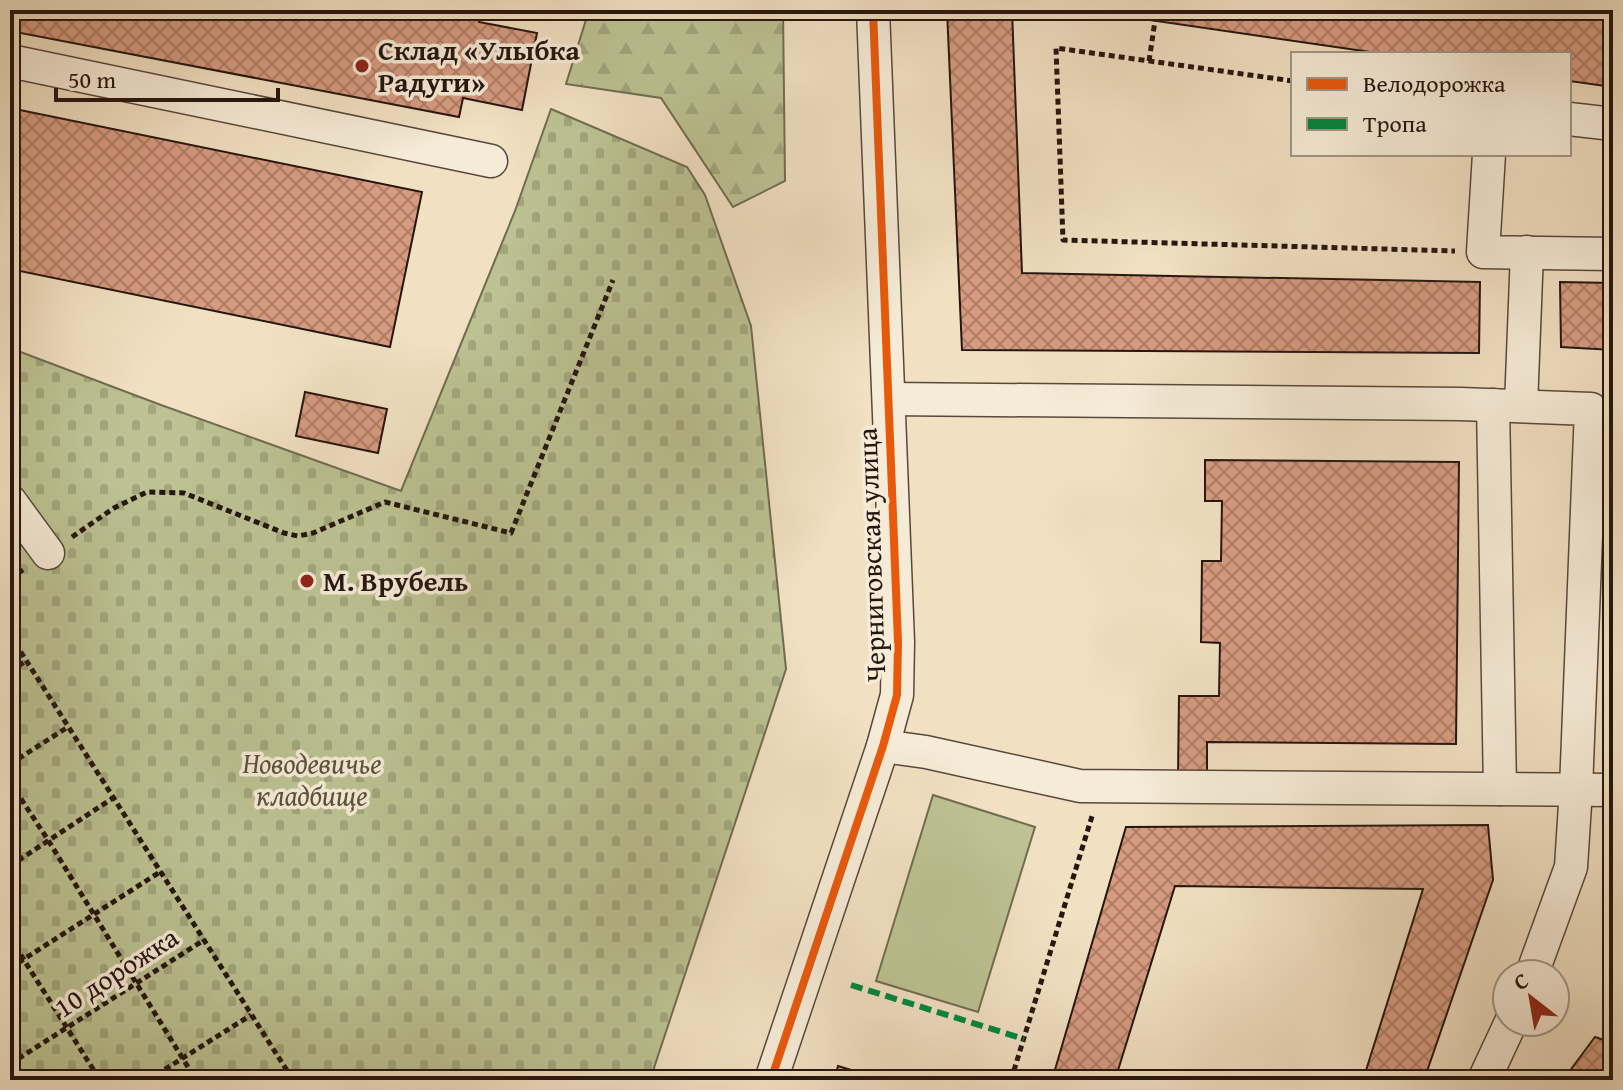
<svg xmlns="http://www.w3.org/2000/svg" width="1623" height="1090" font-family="'Gentium Book Plus',serif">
<defs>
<pattern id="forest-firs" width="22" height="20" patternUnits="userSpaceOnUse" patternTransform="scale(2)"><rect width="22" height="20" fill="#bcc292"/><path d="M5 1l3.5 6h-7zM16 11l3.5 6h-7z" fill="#a1a67d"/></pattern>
<pattern id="cemetery-stones" width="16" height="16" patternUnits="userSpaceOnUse" patternTransform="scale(2)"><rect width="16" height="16" fill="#bcc292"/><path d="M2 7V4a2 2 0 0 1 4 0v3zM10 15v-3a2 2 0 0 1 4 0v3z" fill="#a1a67d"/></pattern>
<pattern id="building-cross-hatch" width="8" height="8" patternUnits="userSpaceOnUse" patternTransform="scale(2)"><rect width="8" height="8" fill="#d79b80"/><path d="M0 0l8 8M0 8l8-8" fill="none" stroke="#ae7d67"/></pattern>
</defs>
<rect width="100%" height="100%" fill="#f1e0c2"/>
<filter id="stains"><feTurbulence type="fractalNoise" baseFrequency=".0025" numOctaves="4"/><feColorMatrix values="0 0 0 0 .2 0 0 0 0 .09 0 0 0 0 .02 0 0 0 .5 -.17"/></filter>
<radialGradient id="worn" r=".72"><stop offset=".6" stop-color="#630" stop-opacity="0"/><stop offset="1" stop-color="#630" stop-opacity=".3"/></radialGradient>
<path fill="url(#forest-firs)" stroke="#706c51" stroke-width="2" d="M589,10h194l2,171 -52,26 -72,-109 -95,-14z"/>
<path fill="url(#cemetery-stones)" stroke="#706c51" stroke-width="2" d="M551,109l136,58 18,28 46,131 35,343 -136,411h-640v-732l151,57 240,86 114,-280z"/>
<path fill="#bcc292" stroke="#706c51" stroke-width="2" d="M933,795l102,32 -57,185 -102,-31z"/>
<g fill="url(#building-cross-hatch)" stroke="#251610" stroke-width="2">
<path d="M10,10h471l-2,12 58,11 -15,77 -59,-12 -4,19 -449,-86z"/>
<path d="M947,10h65l10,263 458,9 -1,71 -517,-3z"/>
<path d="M1081,10h464l68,9v68l-44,-6v-27h-185z"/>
<path d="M10,108l412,84 -32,155 -380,-78z"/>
<path d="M1560,282l53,1v67l-52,-3z"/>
<path d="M305,392l82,17 -9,44 -82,-17z"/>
<path d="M1611,440l2,1v64l-9,-1z"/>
<path d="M1205,460l254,2 -3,282 -249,-2v33h-29l1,-79h40l1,-53 -19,-1 1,-81h19l1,-60h-17z"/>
<path d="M1613,670v58l-6,-1z"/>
<path d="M1488,825l5,55 -69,200h-61l60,-191 -248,-3 -60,194h-63l74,-253z"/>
<path d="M1595,1037l18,6v37h-50z"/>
<path d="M838,1066l46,14h-50z"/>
</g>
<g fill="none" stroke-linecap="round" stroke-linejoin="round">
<defs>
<g id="minor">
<path d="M10,61l481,100"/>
<path d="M1569,119l44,5"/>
<path d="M1489,154l-6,98 130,2"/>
<path d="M889,399l572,5 130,5 -15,380 -5,78 -39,107"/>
<path d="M1493,405l7,384"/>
<path d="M1521,406l6,-154"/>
<path d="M10,501l38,52"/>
<path d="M883,746l43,6 154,34 533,4"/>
<path d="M771,1080l112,-334 14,-51 1,-53 -25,-632"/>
<path d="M1484,1080l27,-58"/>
</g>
</defs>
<use href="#minor" stroke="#58483c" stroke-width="35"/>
<g stroke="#251610" stroke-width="5" stroke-dasharray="6 4" stroke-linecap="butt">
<path d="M1149,61l6,-40"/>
<path d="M1293,81l-237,-33 7,192 392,11"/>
<path d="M72,537l42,-29 33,-16 37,1 100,40 14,3 15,-3 72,-31 126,31 102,-253"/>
<path d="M10,579l14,-10"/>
<path d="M10,635l283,445"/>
<path d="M10,671l16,-10"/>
<path d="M10,764l58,-37"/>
<path d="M10,782l38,58 148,240"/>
<path d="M10,866l103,-68"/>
<path d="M10,938l90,142"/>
<path d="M10,968l150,-96"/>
<path d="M10,1064l194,-124"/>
<path d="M148,1080l103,-65"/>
<path d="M1011,1080l82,-267"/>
</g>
<use href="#minor" stroke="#f6ebd7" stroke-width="32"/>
<path stroke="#251610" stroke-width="6" stroke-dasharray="14 14" stroke-linecap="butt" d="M821,16v-6"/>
<path stroke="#00873e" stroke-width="6" stroke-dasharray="12 6" stroke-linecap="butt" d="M851,985l173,54"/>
<defs>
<path id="cycleway" d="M771,1080l112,-334 14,-51 1,-53 -25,-632"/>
</defs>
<use href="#cycleway" stroke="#f6ebd7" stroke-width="13"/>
<use href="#cycleway" stroke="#e8590c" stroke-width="8"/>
</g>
<g fill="#8f2418" stroke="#f6ebd7" stroke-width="3">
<circle cx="362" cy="66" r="8"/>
<circle cx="307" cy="581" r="8"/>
</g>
<g text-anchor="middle" stroke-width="7" stroke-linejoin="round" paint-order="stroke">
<g font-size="28" font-weight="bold" fill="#251610" stroke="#f6ebd7" text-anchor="start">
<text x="378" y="60">Склад «Улыбка<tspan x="378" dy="32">Радуги»</tspan></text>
<text x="323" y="591">М. Врубель</text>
</g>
<g font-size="28" fill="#251610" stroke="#f6ebd7">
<text transform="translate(871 555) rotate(-92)" y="10">Черниговская улица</text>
<text transform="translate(116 972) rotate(-33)" y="10">10 дорожка</text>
</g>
<g font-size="28" font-style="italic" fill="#5a523e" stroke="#f6ebd7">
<text x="312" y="773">Новодевичье<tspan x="312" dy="32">кладбище</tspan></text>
</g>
</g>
<rect width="1623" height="1090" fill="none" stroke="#f1e0c2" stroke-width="40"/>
<rect x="12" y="12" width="1599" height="1066" fill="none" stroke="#251610" stroke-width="4"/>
<rect x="20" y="20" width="1583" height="1050" fill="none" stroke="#251610" stroke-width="2"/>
<rect x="1291" y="52" width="280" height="104" fill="#f6ebd7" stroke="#a29687" stroke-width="2"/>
<rect x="1307" y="78" width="40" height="12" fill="#e8590c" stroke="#a29687" stroke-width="2"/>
<text x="1363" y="92" font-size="24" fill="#251610">Велодорожка</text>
<rect x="1307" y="118" width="40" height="12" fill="#00873e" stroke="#a29687" stroke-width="2"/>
<text x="1363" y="132" font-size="24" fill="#251610">Тропа</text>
<g transform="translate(1531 998) rotate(329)"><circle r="38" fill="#f6ebd7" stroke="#a29687" stroke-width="2"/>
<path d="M0-6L14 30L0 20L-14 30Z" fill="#8f2418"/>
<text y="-12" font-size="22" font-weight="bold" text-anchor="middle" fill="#251610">С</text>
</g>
<path d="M56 88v12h222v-12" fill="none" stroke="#251610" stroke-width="4"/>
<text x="68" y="88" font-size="24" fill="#251610" stroke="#f6ebd7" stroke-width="6" paint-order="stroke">50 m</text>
<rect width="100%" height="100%" filter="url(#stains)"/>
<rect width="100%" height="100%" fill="url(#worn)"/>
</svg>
